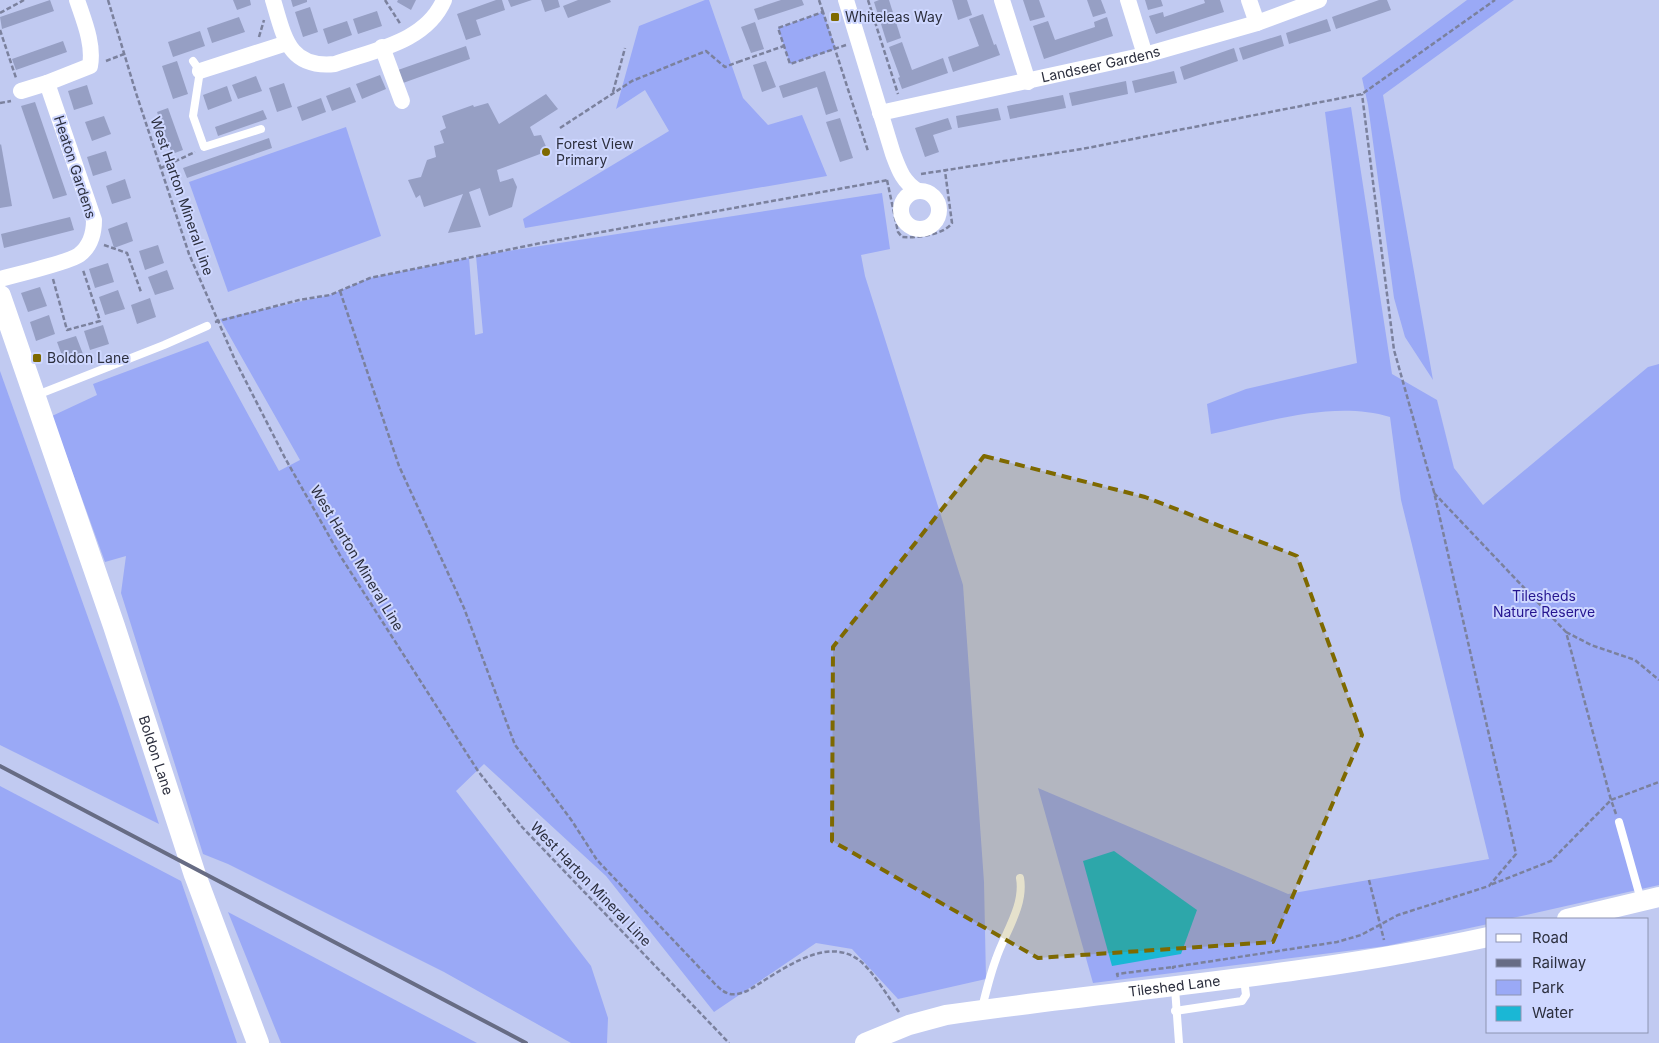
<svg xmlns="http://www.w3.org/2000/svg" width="1659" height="1043" font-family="Inter,sans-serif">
<rect width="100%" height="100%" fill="#c1caf1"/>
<g fill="#9aa9f6">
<path d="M705,0h4l34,98 25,27 34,-10 25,61 -302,52 -2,-9 146,-88 -24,-41 -29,19 23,-83z"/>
<path d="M1467,0h47l-131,95 50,285 -28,-43 -11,-39 -26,-193 -6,-27z"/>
<path d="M823,12l13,37 -46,15 -12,-36z"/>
<path d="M1351,107l41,267 45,26 17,68 29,37 165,-138 11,-3v521l-151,34h-20v5l-102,22 -293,37 -55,-195 250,106 201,-35 -88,-359 -11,-83c-57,-17 -122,5 -179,17l-4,-30 39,-15 111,-26 -32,-251z"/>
<path d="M346,127l35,109 -153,56 -39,-110z"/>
<path d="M882,193l8,56 -29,6 4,21 98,309 21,297 2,97 -88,20 -46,-50 -36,-6 -102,69 -108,-136 -122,-112 -28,27 135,175 17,52 -1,25h-36l-127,-71 -216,-108 -25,-10 -82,-261 5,-37 -21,6 -53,-146 45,-21 -4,-11 115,-43 71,130 21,-11 -80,-141 110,-24 40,-17 99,-20 6,77 8,-2 -7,-77z"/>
<path d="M0,371l120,336 39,117 -159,-79z"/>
<path d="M0,786l181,95 56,162h-237z"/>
<path d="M228,912l249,131h-196z"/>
</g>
<path fill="#1ab7d5" d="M1114,851l83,59 -16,44 -69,12 -29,-105z"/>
<g fill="#969fc4">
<path d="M50,0l4,11 -52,18 -2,-12z"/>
<path d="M233,0h17l1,5 -14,5z"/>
<path d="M291,0h16v2l-14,5z"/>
<path d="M398,0h18l-5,10 -14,-8z"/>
<path d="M496,0h6l3,10 -29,10 5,15 -15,5 -9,-26z"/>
<path d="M508,0h24l-21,7z"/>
<path d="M541,0h17l2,7 -15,5z"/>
<path d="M578,0h32l1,2 -43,16 -5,-12z"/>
<path d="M781,0h21l2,5 -46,15 -4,-11z"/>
<path d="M879,0h10l12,38 -14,5 -13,-41z"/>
<path d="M952,0h15l5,15 -14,5z"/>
<path d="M1023,0h16l6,17 -15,4z"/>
<path d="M1087,0h14l5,13 -13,4z"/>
<path d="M1145,0h16l2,6 -15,4z"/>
<path d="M1204,0h16l4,12 -68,22 -7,-18 14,-4 1,5 41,-14z"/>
<path d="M1379,0h8l4,10 -55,19 -4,-12z"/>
<path d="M310,7l8,25 -15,5 -8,-25z"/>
<path d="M377,11l5,15 -24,8 -5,-15z"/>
<path d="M983,14l11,31 2,-1 4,11 -47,17 -5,-15 31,-11 -10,-27z"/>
<path d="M239,17l6,15 -33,11 -5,-15z"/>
<path d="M1107,17l6,19 -69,23 -11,-33 15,-5 7,19 40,-13 -1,-5z"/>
<path d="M1327,19l4,12 -42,13 -3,-11z"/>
<path d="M347,21l5,14 -24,9 -5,-15z"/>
<path d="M755,22l9,27 -13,4 -10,-26z"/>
<path d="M200,31l5,15 -32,11 -5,-15z"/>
<path d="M1281,35l3,11 -41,14 -4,-12z"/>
<path d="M63,41l4,11 -51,18 -4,-11z"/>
<path d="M902,42l10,28 31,-12 5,15 -46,16 -4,-11 2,-1 -11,-30z"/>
<path d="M466,46l4,13 -67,24 -5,-13z"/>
<path d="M1234,48l4,13 -54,19 -4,-13z"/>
<path d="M177,61l11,33 -15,5 -11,-33z"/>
<path d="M766,61l10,26 -14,5 -9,-27z"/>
<path d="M825,71l13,40 -12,4 -9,-28 -34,11 -4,-12z"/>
<path d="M1174,71l3,12 -42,10 -3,-12z"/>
<path d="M380,75l6,14 -24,10 -6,-15z"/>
<path d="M256,76l6,15 -24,8 -6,-14z"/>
<path d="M1126,81l2,13 -56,12 -3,-13z"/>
<path d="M284,83l8,24 -15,5 -8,-24z"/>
<path d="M87,85l6,19 -19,6 -6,-19z"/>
<path d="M227,86l5,15 -24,9 -5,-15z"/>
<path d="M350,87l6,15 -24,9 -6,-15z"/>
<path d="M546,94l12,15 -28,18 4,9 7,-1 7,16 -51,19 3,12 13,-4 4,9 -5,20 -23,9 -9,-28 -11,4 12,35 -33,6 15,-39 -39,13 -4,-12 -4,3 -8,-18 13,-3 6,-17 9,-3 -2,-11 10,-3 -4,-12 6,-3 -4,-12 31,-11 1,2 14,-4 11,21z"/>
<path d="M1063,95l3,13 -56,11 -3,-13z"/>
<path d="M321,98l5,14 -24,9 -5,-14z"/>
<path d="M35,102l32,93 -14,4 -32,-93z"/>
<path d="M168,108l15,42 -11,4 -15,-42z"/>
<path d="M998,108l3,12 -43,8 -2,-12z"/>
<path d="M263,110l4,9 -49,17 -3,-9z"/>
<path d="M104,116l7,18 -19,7 -7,-19z"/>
<path d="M840,118l13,40 -13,4 -14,-40z"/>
<path d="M948,118l4,11 -19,6 6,17 -14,5 -10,-29z"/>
<path d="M269,138l3,10 -85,30 -4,-10z"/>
<path d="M1,144l11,62 -12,2v-63z"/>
<path d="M106,151l6,19 -19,6 -6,-19z"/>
<path d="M125,179l6,19 -19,6 -6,-18z"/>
<path d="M70,217l4,13 -70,18 -3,-14z"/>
<path d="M127,222l6,19 -19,7 -6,-19z"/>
<path d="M158,245l6,18 -19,7 -6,-19z"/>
<path d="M108,263l6,19 -19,6 -6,-19z"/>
<path d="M167,270l7,19 -19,6 -7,-18z"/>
<path d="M40,287l7,19 -19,6 -7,-19z"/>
<path d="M118,290l7,19 -20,6 -6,-18z"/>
<path d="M150,298l6,19 -19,7 -6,-19z"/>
<path d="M49,315l6,19 -19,7 -6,-19z"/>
<path d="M103,325l6,19 -19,6 -6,-19z"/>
<path d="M76,336l7,18 -19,7 -7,-19z"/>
</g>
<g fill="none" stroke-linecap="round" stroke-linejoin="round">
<g stroke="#7b819d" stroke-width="2.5" stroke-dasharray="5 2.5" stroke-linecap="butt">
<path d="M108,0l28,93 53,161 46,106 50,98 56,99 137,214 44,56 207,216"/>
<path d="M385,0l16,25"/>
<path d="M819,0l4,12"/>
<path d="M868,0l30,94"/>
<path d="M0,13l24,-13"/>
<path d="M0,30l16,48"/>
<path d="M259,37l5,-17"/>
<path d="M846,45l-56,19 -12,-36 45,-16 45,139"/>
<path d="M106,61l18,-7"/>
<path d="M738,62l46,-16"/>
<path d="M613,92l12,-44"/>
<path d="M0,103l11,-2"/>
<path d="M560,128l72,-47 74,-30 19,16 13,-5"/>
<path d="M161,168l34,-16"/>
<path d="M921,174l161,-25 280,-55 133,-94"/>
<path d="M887,180l11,52 4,5c15,1 42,-2 50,-14l-7,-52"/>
<path d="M104,245l23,8 14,39"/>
<path d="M53,279l14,51 33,-9 -17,-51"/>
<path d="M340,291l59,175 65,142 51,137 57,76 25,39 118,124c11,11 17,13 32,7 30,-17 77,-57 112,-31 14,11 29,37 40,52"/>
<path d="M215,322l84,-22 31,-5 40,-17 171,-35 347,-63"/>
<path d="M1434,493l132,139 45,168 -60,61 -61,24"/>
<path d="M1566,632l25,13 44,15 24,20"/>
<path d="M1616,814l-5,-14 48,-18"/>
<path d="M1369,880l15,60"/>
<path d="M1173,969v-2l164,-25 24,-7 37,-20 91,-29 27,-32 -82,-362 -40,-142 -32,-256"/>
<path d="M1118,977l-1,-3 56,-7"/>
</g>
<g stroke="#fff" stroke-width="8">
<path d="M193,61l7,10 -7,45 11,31 57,-18"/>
<path d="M37,395l127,-50 43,-19"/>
<path d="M1619,822l22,78"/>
<path d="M1175,988l4,55"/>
<path d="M982,1008c4,-16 8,-33 14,-49 8,-25 29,-53 24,-81"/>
<path d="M1175,1011l67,-10 4,-6 -2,-16"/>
</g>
<g stroke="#fff" stroke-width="16">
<path d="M273,0c11,36 15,69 62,64 39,-14 91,-22 109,-64"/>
<path d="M846,0l47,154c6,16 10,28 25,37"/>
<path d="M1002,0l26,82"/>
<path d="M1128,0l17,55"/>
<path d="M1249,0l8,23"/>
<path d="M382,47l20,54"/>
<path d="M200,71l87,-28"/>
<path d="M21,91l26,-8 43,-17c4,-22 -6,-45 -13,-66"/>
<path id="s1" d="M880,113l265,-58 112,-32 62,-23"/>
<circle cx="920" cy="210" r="19"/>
<path d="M0,279c15,-4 70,-17 79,-24 12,-9 15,-22 15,-35l-47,-137"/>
</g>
<g stroke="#fff" stroke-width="20">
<path d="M1567,919l92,-22"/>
<path id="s2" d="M865,1043l44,-18 37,-10c180,-26 363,-39 542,-78"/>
</g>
<path stroke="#fff" stroke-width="22" id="s3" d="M0,296l114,330 81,249 63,168"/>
<path stroke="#676c84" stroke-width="4" d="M0,766l526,277"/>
</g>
<path fill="#7e6900" fill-opacity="0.2" stroke="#7e6900" stroke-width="4" stroke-dasharray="10 6" stroke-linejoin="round" d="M984,456l161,41 152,59 65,179 -89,207 -235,16 -206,-117 1,-194z"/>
<g fill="#7e6900" stroke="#ced7ff" stroke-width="2">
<rect x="830" y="12" width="10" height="10" rx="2.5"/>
<circle cx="546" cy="152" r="5"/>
<rect x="32" y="353" width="10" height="10" rx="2.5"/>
</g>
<g text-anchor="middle" stroke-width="4" stroke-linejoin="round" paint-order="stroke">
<g font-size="14" fill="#2c2f3e" stroke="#ced7ff" text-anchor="start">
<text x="845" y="22">Whiteleas Way</text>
<text x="556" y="149">Forest View<tspan x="556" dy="16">Primary</tspan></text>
<text x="47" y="363">Boldon Lane</text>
</g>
<g font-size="14" fill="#2c2f3e" stroke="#ced7ff">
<text dy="5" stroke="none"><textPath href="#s1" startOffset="226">Landseer Gardens</textPath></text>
<text transform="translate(75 167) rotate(72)" y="5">Heaton Gardens</text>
<text transform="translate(182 196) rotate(71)" y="5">West Harton Mineral Line</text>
<text transform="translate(357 558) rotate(59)" y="5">West Harton Mineral Line</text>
<text dy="5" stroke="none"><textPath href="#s3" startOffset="485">Boldon Lane</textPath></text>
<text transform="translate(591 884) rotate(46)" y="5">West Harton Mineral Line</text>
<text dy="5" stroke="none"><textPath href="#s2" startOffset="316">Tileshed Lane</textPath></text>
</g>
<g font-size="14" fill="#251590" stroke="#ced7ff">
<text x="1544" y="601">Tilesheds<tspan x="1544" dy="16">Nature Reserve</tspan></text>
</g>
</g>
<rect x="1486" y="918" width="162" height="115" fill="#ced7ff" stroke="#8d94b2"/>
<rect x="1496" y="934" width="25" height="8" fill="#ffffff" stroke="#8d94b2"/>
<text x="1532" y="943" font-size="15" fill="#2c2f3e">Road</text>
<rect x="1496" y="959" width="25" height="8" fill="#676c84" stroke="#8d94b2"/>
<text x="1532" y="968" font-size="15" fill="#2c2f3e">Railway</text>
<rect x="1496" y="980" width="25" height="15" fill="#9aa9f6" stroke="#8d94b2"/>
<text x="1532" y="993" font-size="15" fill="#2c2f3e">Park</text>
<rect x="1496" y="1006" width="25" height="15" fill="#1ab7d5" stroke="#8d94b2"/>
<text x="1532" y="1018" font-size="15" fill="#2c2f3e">Water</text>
</svg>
